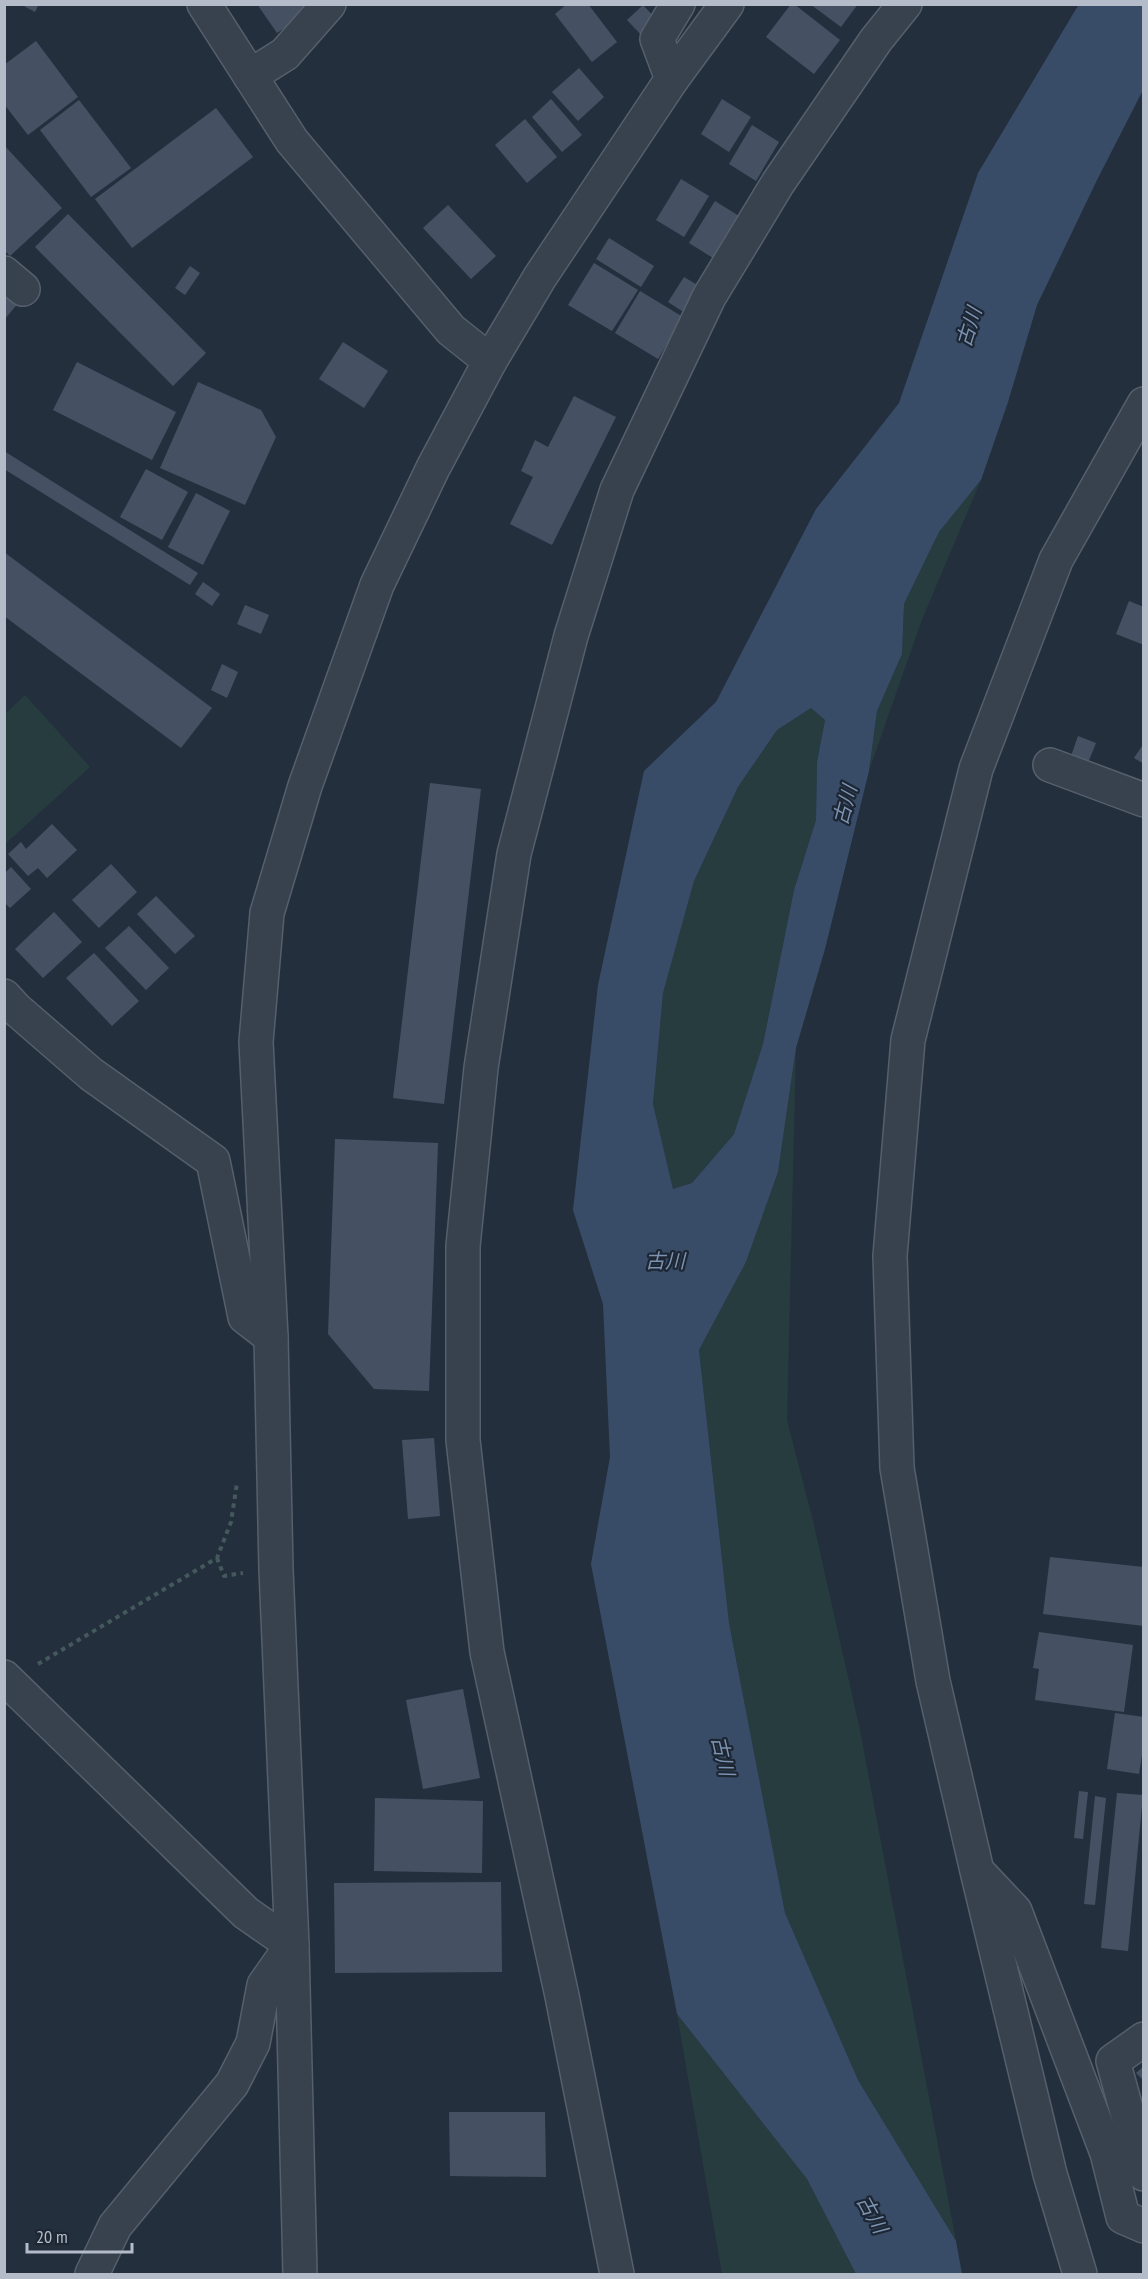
<svg xmlns="http://www.w3.org/2000/svg" width="1148" height="2279" font-family="'PT Sans Narrow','Noto Sans JP',sans-serif">
<rect width="100%" height="100%" fill="#242f3e"/>
<g fill="#263c3f">
<path d="M981,480l-60,142 -52,149 8,-60 25,-57 2,-50 35,-72z"/>
<path d="M25,695l65,72 -85,77v-130z"/>
<path d="M811,708l14,12 -8,42 -1,58 -22,70 -31,154 -29,90 -42,49 -19,6 -20,-85 10,-111 31,-112 44,-94 39,-57z"/>
<path d="M796,1048l-9,372 26,101 47,209 96,511 -98,-161 -73,-167 -56,-290 -30,-273 47,-88 32,-90z"/>
<path d="M677,2014l130,165 49,95h-134z"/>
</g>
<path fill="#394c67" fill-rule="evenodd" d="M1079,4l64,1v85l-46,90 -60,125 -29,97 -27,78 -42,52 -35,72 -2,50 -25,57 -8,60 -44,178 -29,99 -18,124 -32,90 -47,88 30,273 56,290 73,167 98,161 6,33h-106l-49,-95 -130,-165 -86,-450 19,-107 -7,-153 -30,-94 25,-225 46,-214 72,-69 100,-193 83,-106 79,-230zM811,708l14,12 -8,42 -1,58 -22,70 -31,154 -29,90 -42,49 -19,6 -20,-85 10,-111 31,-112 44,-94 39,-57z"/>
<g fill="#455162">
<path d="M20,4h19l-4,8z"/>
<path d="M257,4h49l4,7 -33,22z"/>
<path d="M567,4h21l29,38 -25,20 -37,-48z"/>
<path d="M791,4h3l46,36 -26,34 -48,-37z"/>
<path d="M810,4h48l-17,23z"/>
<path d="M643,5l16,17 -16,15 -16,-17z"/>
<path d="M36,41l42,56 -50,38 -24,-31v-39z"/>
<path d="M579,68l25,29 -26,24 -26,-29z"/>
<path d="M551,99l31,36 -20,17 -30,-35z"/>
<path d="M722,99l29,18 -22,35 -28,-18z"/>
<path d="M79,100l52,68 -40,29 -51,-67z"/>
<path d="M216,108l37,49 -121,91 -37,-49z"/>
<path d="M525,119l32,38 -30,26 -32,-38z"/>
<path d="M752,125l27,17 -23,39 -27,-17z"/>
<path d="M4,145l58,63 -52,48 -6,-6z"/>
<path d="M681,179l28,17 -25,41 -28,-17z"/>
<path d="M715,201l24,15 -26,42 -24,-15z"/>
<path d="M448,205l48,51 -25,23 -48,-51z"/>
<path d="M68,214l138,139 -33,33 -138,-139z"/>
<path d="M609,238l45,28 -13,21 -45,-28z"/>
<path d="M594,263l44,27 -26,41 -44,-26z"/>
<path d="M190,266l10,7 -15,22 -10,-7z"/>
<path d="M684,277l17,10 -16,26 -17,-11z"/>
<path d="M4,288l16,13 -16,19z"/>
<path d="M640,291l43,26 -25,42 -43,-26z"/>
<path d="M343,342l45,29 -24,37 -45,-29z"/>
<path d="M77,362l99,50 -24,48 -99,-50z"/>
<path d="M198,382l63,28 15,27 -31,68 -85,-37z"/>
<path d="M574,396l42,21 -64,128 -42,-21 23,-47 -12,-6 14,-31 13,7z"/>
<path d="M4,451l194,122 -8,12 -186,-116z"/>
<path d="M146,469l42,23 -26,48 -42,-23z"/>
<path d="M196,493l34,18 -27,54 -35,-18z"/>
<path d="M4,552l208,156 -31,40 -177,-132z"/>
<path d="M203,582l17,12 -8,12 -17,-12z"/>
<path d="M1129,601l15,6v38l-28,-11z"/>
<path d="M245,605l24,10 -8,19 -24,-10z"/>
<path d="M222,664l16,8 -11,26 -16,-8z"/>
<path d="M1078,736l18,7 -8,20 -17,-7z"/>
<path d="M1144,743v21l-10,-6z"/>
<path d="M430,783l51,6 -37,315 -51,-6z"/>
<path d="M52,824l25,26 -30,28 -9,-10 -10,8 -20,-22 13,-12 5,7z"/>
<path d="M111,864l26,28 -38,36 -27,-28z"/>
<path d="M11,867l20,22 -21,19 -6,-6v-28z"/>
<path d="M156,896l39,40 -20,18 -38,-40z"/>
<path d="M54,912l28,30 -39,36 -28,-29z"/>
<path d="M129,926l40,42 -23,22 -41,-42z"/>
<path d="M94,953l45,48 -27,25 -46,-48z"/>
<path d="M335,1139l103,4 -9,248 -55,-2 -46,-55z"/>
<path d="M434,1438l6,78 -32,3 -6,-79z"/>
<path d="M1050,1557l94,10v59l-101,-12z"/>
<path d="M1039,1632l94,13 -9,67 -89,-12 4,-31 -6,-1z"/>
<path d="M463,1689l17,89 -57,11 -17,-89z"/>
<path d="M1115,1713l29,4v25l-5,32 -32,-5z"/>
<path d="M1079,1791l9,1 -5,47 -9,-1z"/>
<path d="M1117,1793l26,2 -15,156 -27,-3z"/>
<path d="M1095,1796l11,2 -11,107 -11,-1z"/>
<path d="M375,1798l108,3 -1,72 -108,-2z"/>
<path d="M501,1882l1,90 -167,1 -1,-90z"/>
<path d="M1144,2066v15l-8,-8z"/>
<path d="M449,2112h96l1,65 -96,-1z"/>
</g>
<g fill="none" stroke-linecap="round" stroke-linejoin="round">
<defs>
<g id="minor">
<path d="M204,4l88,137 159,189 39,31"/>
<path d="M250,76l35,-22 44,-50"/>
<path d="M672,79l-15,-40 21,-35"/>
<path d="M4,273l19,16"/>
<path d="M1050,765l94,35"/>
<path d="M4,996l12,13 75,65 122,87 32,156 26,20"/>
<path d="M4,1677l242,236 46,32 -28,40 -11,58 -21,41 -117,142 -23,48"/>
<path d="M979,1873l36,38 92,242 16,64 21,9"/>
<path d="M1144,2039l-31,22 31,113"/>
<path d="M300,2274l-8,-329 -16,-376 -5,-232 -15,-295 11,-129 38,-127 72,-201 56,-117 57,-107 50,-84 132,-198 55,-75"/>
<path d="M617,2274l-55,-278 -75,-344 -24,-212v-194l18,-178 33,-214 57,-218 46,-146 92,-193 69,-114 98,-143 29,-36"/>
<path d="M1080,2274l-30,-100 -73,-303 -44,-190 -36,-213 -7,-212 18,-216 68,-271 80,-209 88,-156"/>
</g>
</defs>
<use href="#minor" stroke="#565f6c" stroke-width="36"/>
<g stroke="#44595c" stroke-width="4" stroke-dasharray="4.5 4.5" stroke-linecap="butt">
<path d="M217,1558l7,18 19,-3"/>
<path d="M38,1664l179,-106 14,-36 6,-39"/>
</g>
<use href="#minor" stroke="#38414e" stroke-width="33"/>
</g>
<g text-anchor="middle" stroke-width="4.5" stroke-linejoin="round" paint-order="stroke">
<g font-size="20" font-style="italic" fill="#7c92b1" stroke="#1d2633">
<text transform="translate(969 327) rotate(-73)" y="7">古川</text>
<text transform="translate(845 805) rotate(-75)" y="7">古川</text>
<text x="665" y="1268">古川</text>
<text transform="translate(723 1756) rotate(77)" y="7">古川</text>
<text transform="translate(872 2214) rotate(61)" y="7">古川</text>
</g>
</g>
<rect width="1148" height="2279" fill="none" stroke="#b4bcc9" stroke-width="12"/>
<path d="M27 2243v9h105v-9" fill="none" stroke="#b4bcc9" stroke-width="3"/>
<text x="36" y="2243" font-size="18" fill="#b4bcc9" stroke="#1d2633" stroke-width="4.5" paint-order="stroke">20 m</text>
</svg>
